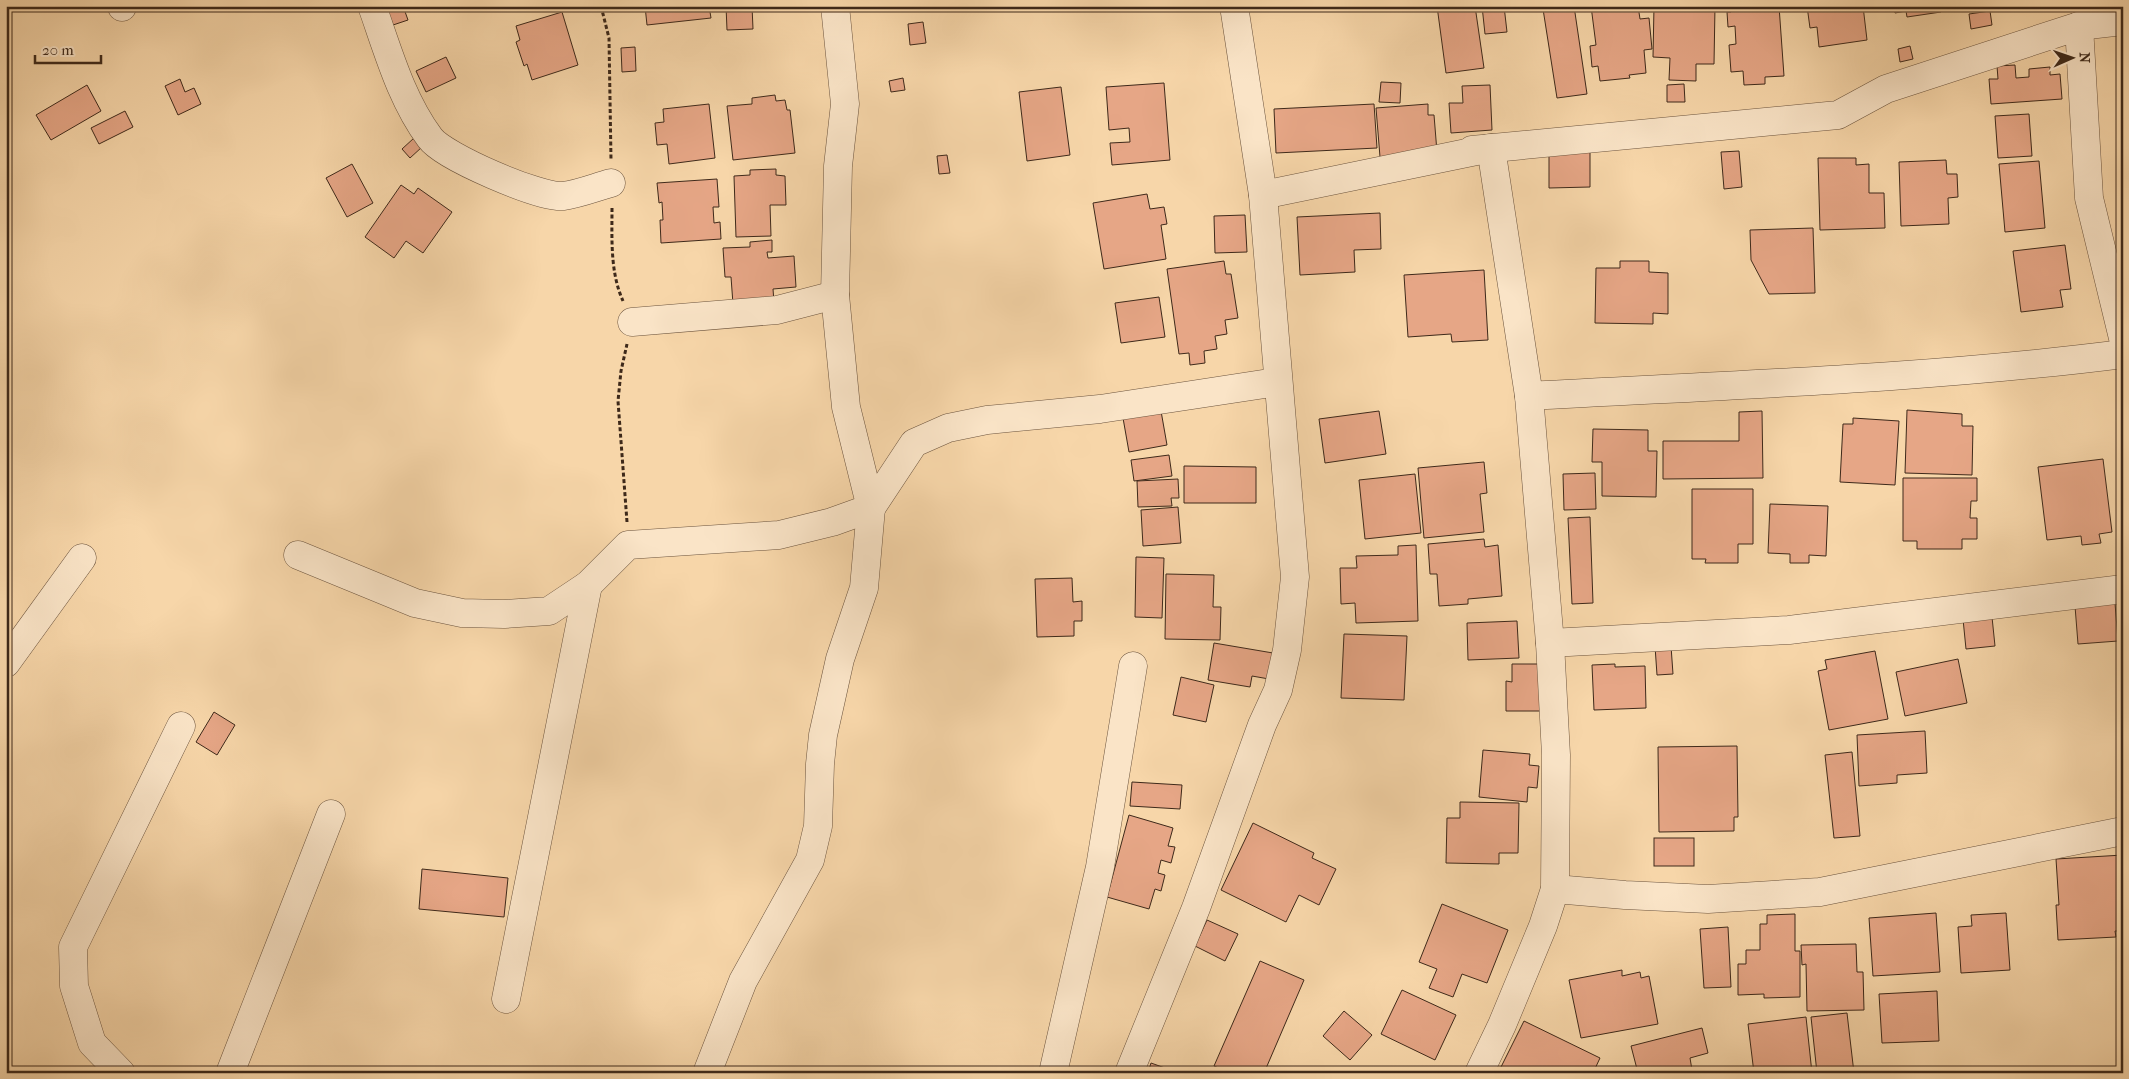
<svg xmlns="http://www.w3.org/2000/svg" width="2129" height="1079" font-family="'IM FELL French Canon',serif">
<rect width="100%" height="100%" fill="#f7d6a9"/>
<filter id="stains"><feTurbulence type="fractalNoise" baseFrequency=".004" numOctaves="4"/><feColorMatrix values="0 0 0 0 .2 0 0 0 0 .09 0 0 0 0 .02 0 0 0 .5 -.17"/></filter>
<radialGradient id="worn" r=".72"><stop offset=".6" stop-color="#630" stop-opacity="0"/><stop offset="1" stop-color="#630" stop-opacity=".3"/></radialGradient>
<g fill="#e6a686" stroke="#3e291a">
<path d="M396,6h7l5,14 -15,5 -6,-16z"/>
<path d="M645,6h64l2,12 -64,7z"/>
<path d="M726,6h26l1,23 -26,1z"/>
<path d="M1437,6h38l9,62 -38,5z"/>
<path d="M1482,6h22l3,26 -22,2z"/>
<path d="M1517,6h21v4l-21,1z"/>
<path d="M1559,6h15l13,88 -30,4 -14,-89z"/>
<path d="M1591,6h47l2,13 9,-1 3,31 -8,1 2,23 -17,2 1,3 -30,3 -2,-15 -6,1 -2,-21 6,-1z"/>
<path d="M1654,6h61l-1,58h-18v17l-27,-1 1,-22 -17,-1z"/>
<path d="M1731,6h48l5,70 -19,1v7l-21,1 -1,-14 -12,1 -2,-27 7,-1 -1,-18 -7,1 -1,-15h4z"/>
<path d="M1807,6h56l4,34 -48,7 -2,-20 -7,1z"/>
<path d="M1894,6h47v6l-34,5 -1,-6 -11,2z"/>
<path d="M1990,11l2,14 -21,4 -2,-15z"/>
<path d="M562,12l16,53 -46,15 -5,-16 -3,2 -8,-24 4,-2 -4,-14z"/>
<path d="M923,22l3,21 -16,2 -2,-21z"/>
<path d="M1910,46l3,13 -13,3 -2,-13z"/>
<path d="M635,47l1,24 -14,1 -1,-24z"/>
<path d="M446,57l10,21 -30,14 -10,-21z"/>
<path d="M2015,65l1,13 13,-1v-8l21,-2v8l10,-1 2,25 -71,5 -2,-25h9l-1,-13z"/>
<path d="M903,78l2,12 -14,2 -2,-11z"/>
<path d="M180,79l5,13 9,-4 7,16 -23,11 -13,-29z"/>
<path d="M1381,82l20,1 -1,20 -21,-1z"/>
<path d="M1164,83l6,77 -58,5 -2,-22 20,-1 -1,-14 -20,2 -3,-43z"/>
<path d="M1684,84l1,18h-18v-17z"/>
<path d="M87,85l14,26 -50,29 -15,-25z"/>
<path d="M1490,85l2,45 -41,3 -2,-30h14l-1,-17z"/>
<path d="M1061,87l9,68 -43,6 -8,-69z"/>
<path d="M775,95l1,6 9,-1 2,10h3l5,43 -62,7 -6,-54 25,-2v-6z"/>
<path d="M709,104l6,54 -46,6 -2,-20 -10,1 -2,-22 9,-1 -1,-13z"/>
<path d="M1374,104l3,44 -101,5 -2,-44z"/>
<path d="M1428,104v11h6l3,37 -57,5 -4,-49z"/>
<path d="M125,111l8,16 -34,17 -8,-16z"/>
<path d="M2029,114l3,42 -34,2 -3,-42z"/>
<path d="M414,138l8,9 -12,11 -8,-9z"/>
<path d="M1590,148v39l-41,1v-39z"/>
<path d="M1739,151l3,36 -18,2 -3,-37z"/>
<path d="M947,155l3,18 -11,1 -2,-18z"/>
<path d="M1818,158h38v7l13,-1v29h15l1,35 -65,2z"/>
<path d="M1946,160l1,14h10l1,23 -10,1 1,26 -48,2 -2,-64z"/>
<path d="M2039,161l6,67 -40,4 -6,-68z"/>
<path d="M352,164l21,39 -26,14 -21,-39z"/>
<path d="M776,169v6l9,1 1,29h-16l1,31 -35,1 -2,-61 16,-1v-5z"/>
<path d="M717,179l2,28h-6l1,16 6,-1 1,17 -60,4 -1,-23h3l-1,-18 -3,1 -2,-20z"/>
<path d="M401,185l13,9 4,-6 34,24 -29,41 -17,-12 -12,17 -29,-21z"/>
<path d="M1147,194l3,15 14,-2 3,17 -6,1 5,34 -62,10 -11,-66z"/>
<path d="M1380,213l1,36 -27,1 1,22 -55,3 -3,-58z"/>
<path d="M1245,215l2,37 -32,1 -1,-37z"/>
<path d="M1813,228l2,65 -46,1 -18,-34 -1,-30z"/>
<path d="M772,240v12h-5l1,6 26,-2 2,31 -23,2 1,13 -41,2 -2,-27h-6l-2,-29 27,-1v-5z"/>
<path d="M2065,245l6,44 -11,1 3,17 -42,5 -8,-61z"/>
<path d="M1224,261l2,13h5l7,44 -13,2 2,14 -12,2 2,13 -13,2 1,12 -15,2 -1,-12 -10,1 -12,-85z"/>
<path d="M1620,261h29v11l19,1v41l-15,-1v11l-58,-1 1,-55h24z"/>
<path d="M1484,270l4,70 -36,2 -1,-8 -43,3 -4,-62z"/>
<path d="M1159,297l6,40 -44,6 -6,-40z"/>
<path d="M1907,410l55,4v12h11l-1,49 -67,-2z"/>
<path d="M1161,411l6,34 -38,7 -6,-34z"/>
<path d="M1379,411l7,43 -61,9 -6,-44z"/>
<path d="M1762,411l1,67 -100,1v-38h76v-29z"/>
<path d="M1853,418l46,3 -4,64 -55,-3 3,-58h10z"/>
<path d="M1593,429l55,1v21h9l-1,46 -54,-1v-34h-10z"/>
<path d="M1169,455l3,21 -38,5 -3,-21z"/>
<path d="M2103,459l9,73 -13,2 2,9 -19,2 -1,-9 -34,4 -9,-73z"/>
<path d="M1484,462l3,31 -7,1 4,38 -60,6 -6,-70z"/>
<path d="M1184,466l72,1v36h-72z"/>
<path d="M1595,473l1,36 -32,1 -1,-36z"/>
<path d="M1415,474l6,59 -56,6 -6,-59z"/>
<path d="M1903,478h74v23h-6l-1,17h7v21h-15v10h-45v-8h-14z"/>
<path d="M1178,479l1,19h-8l1,8 -34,1 -1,-26z"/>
<path d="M1692,489h61v55h-15v19h-33l1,-4h-14z"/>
<path d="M1770,504l58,2 -2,50 -17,-1v8h-19v-9l-22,-1z"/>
<path d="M1178,507l3,36 -38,3 -2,-36z"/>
<path d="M1590,517l3,86 -21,1 -4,-86z"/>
<path d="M1484,539l1,8 13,-2 4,51 -34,3v5l-29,2 -2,-32h-7l-2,-30z"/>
<path d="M1416,545l2,76 -62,2 -1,-20 -14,1 -1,-36h17l-1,-12 42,-1v-9z"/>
<path d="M1136,557l28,1 -2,60 -27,-1z"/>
<path d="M1166,574l48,1 -1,32h8l-1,33 -55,-1z"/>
<path d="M1072,578l1,24 9,-1v20h-8v15l-37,1 -2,-58z"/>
<path d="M2115,603l3,38 -40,3 -3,-38z"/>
<path d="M1992,617l3,29 -29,3 -3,-30z"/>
<path d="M1517,621l2,37 -51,2 -1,-37z"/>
<path d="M1344,634l63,2 -3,64 -63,-2z"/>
<path d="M1214,643l59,10 -4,26 -17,-3 -2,11 -42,-7z"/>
<path d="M1655,646h16l2,28 -16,1z"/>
<path d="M1875,651l13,68 -59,11 -11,-59 9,-2 -2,-9z"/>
<path d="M1958,659l9,44 -62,13 -9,-44z"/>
<path d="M1512,664h29v47h-35v-30l6,1z"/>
<path d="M1615,664v3l30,-1 1,42 -52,2 -2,-45z"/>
<path d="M1181,677l33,8 -8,37 -33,-7z"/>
<path d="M214,712l21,13 -18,30 -21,-13z"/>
<path d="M1925,731l2,42 -30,2v8l-38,3 -2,-51z"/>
<path d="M1737,746l1,71h-4v14l-75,1 -1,-85z"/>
<path d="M1483,750l47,4 -1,11 10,1 -2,22 -9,-1 -1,15 -48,-5z"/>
<path d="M1852,752l8,84 -26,2 -9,-83z"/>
<path d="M1132,782l50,3 -2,24 -50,-3z"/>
<path d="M1460,802l59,1 -1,50h-19v11l-53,-1 1,-45h13z"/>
<path d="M1129,815l44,13 -5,18 7,1 -4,16 -10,-3 -3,13 7,2 -4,16 -6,-2 -6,20 -42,-12z"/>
<path d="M1253,823l61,30 -2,5 24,11 -17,36 -20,-10 -13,27 -65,-32z"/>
<rect x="1654" y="838" width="40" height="28"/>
<path d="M2123,855v76h-8l1,6 -58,3 -2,-35h3l-3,-46z"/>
<path d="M422,869l86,9 -4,39 -85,-8z"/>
<path d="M1442,904l66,26 -21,53 -25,-9 -9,23 -24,-9 8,-19 -18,-7z"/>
<path d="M1936,913l4,59 -67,4 -4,-58z"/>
<path d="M2006,913l4,57 -49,3 -3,-46 14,-1 -1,-11z"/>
<path d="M1795,914v37h5v46l-36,1v-4l-26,1v-31h8v-14h14v-26h7v-9z"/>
<path d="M1207,920l31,14 -13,27 -30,-15z"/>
<path d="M1728,927l3,60 -27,1 -4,-59z"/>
<path d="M1856,944l1,28h6l1,38 -57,1 -1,-47 -4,1 -1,-20z"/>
<path d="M1260,961l44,19 -40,93h-34l-16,-7z"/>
<path d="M1622,970v6l18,-4 1,6 8,-2 9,48 -77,14 -12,-58z"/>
<path d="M1402,990l54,25 -21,45 -54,-26z"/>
<path d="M1937,991l2,50 -57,2 -3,-49z"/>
<path d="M1344,1011l28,24 -22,25 -27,-24z"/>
<path d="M1847,1013l7,60h-37l-6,-56z"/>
<path d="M1806,1017l6,56h-58l-6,-49z"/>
<path d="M1524,1021l76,37 -7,15h-95z"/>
<path d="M1702,1028l6,25 -18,5 2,12 -10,3h-44l-7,-27z"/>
<path d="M1151,1063l28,10h-31z"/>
</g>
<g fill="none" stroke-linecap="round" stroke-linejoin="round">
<defs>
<g id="minor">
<path d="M122,6v1"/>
<path d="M372,6c16,45 29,93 58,132 14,19 110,60 133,58 16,-2 33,-9 48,-13"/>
<path d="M2079,26l10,172 34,140"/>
<path d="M1472,150l366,-35 48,-26 193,-63 44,-5"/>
<path d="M1263,195l228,-47 38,248 21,247 6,112 -1,134 -12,37 -41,99 -23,48"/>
<path d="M632,322l145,-12 58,-15"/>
<path d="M1529,396c198,-11 397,-17 594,-42"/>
<path d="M298,555l117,48 47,10 42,1 45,-3 39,-26 40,-40 151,-10 53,-13 39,-14 43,-65 34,-15 39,-8 113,-11 177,-27"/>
<path d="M1550,643l239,-13 334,-41"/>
<path d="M6,663l76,-105"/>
<path d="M1555,889l70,6 83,4 112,-7 303,-61"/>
<path d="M506,999l82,-414"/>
<path d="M121,1073l-29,-30 -18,-57 -1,-39 108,-221"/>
<path d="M230,1073l101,-259"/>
<path d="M707,1073l36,-92 67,-121 8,-34 2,-62 3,-29 17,-76 24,-71 7,-80 -25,-101 -11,-112 3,-129 7,-62 -10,-98"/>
<path d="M1053,1073l47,-206 33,-201"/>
<path d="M1129,1073l67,-165 66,-183 16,-35 9,-40 8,-73 -32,-382 -29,-189"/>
</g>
</defs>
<use href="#minor" stroke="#6c543e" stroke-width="29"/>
<g stroke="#3e291a" stroke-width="3" stroke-dasharray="4 2.5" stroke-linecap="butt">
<path d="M601,6l8,32 2,122"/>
<path d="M612,208c0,31 -2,64 11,93"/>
<path d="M627,522l-9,-121 3,-30 6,-27"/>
</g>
<use href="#minor" stroke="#fae4c7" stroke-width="28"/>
</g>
<rect width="2129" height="1079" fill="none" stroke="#f7d6a9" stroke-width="25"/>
<rect x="8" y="8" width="2114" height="1064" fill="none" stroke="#3e291a" stroke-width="2.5"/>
<rect x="12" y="12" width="2104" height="1054" fill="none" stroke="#3e291a"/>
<g transform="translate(2072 58) rotate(88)" stroke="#fae4c7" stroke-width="4" paint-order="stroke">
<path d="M0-4L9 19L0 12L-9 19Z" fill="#3e291a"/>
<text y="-8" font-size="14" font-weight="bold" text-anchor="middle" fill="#3e291a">N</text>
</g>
<path d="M35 55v8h66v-8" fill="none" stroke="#3e291a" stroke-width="2.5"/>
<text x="42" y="55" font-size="15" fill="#3e291a" stroke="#fae4c7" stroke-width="4" paint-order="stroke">20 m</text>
<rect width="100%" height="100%" filter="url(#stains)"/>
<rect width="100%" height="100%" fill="url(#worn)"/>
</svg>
